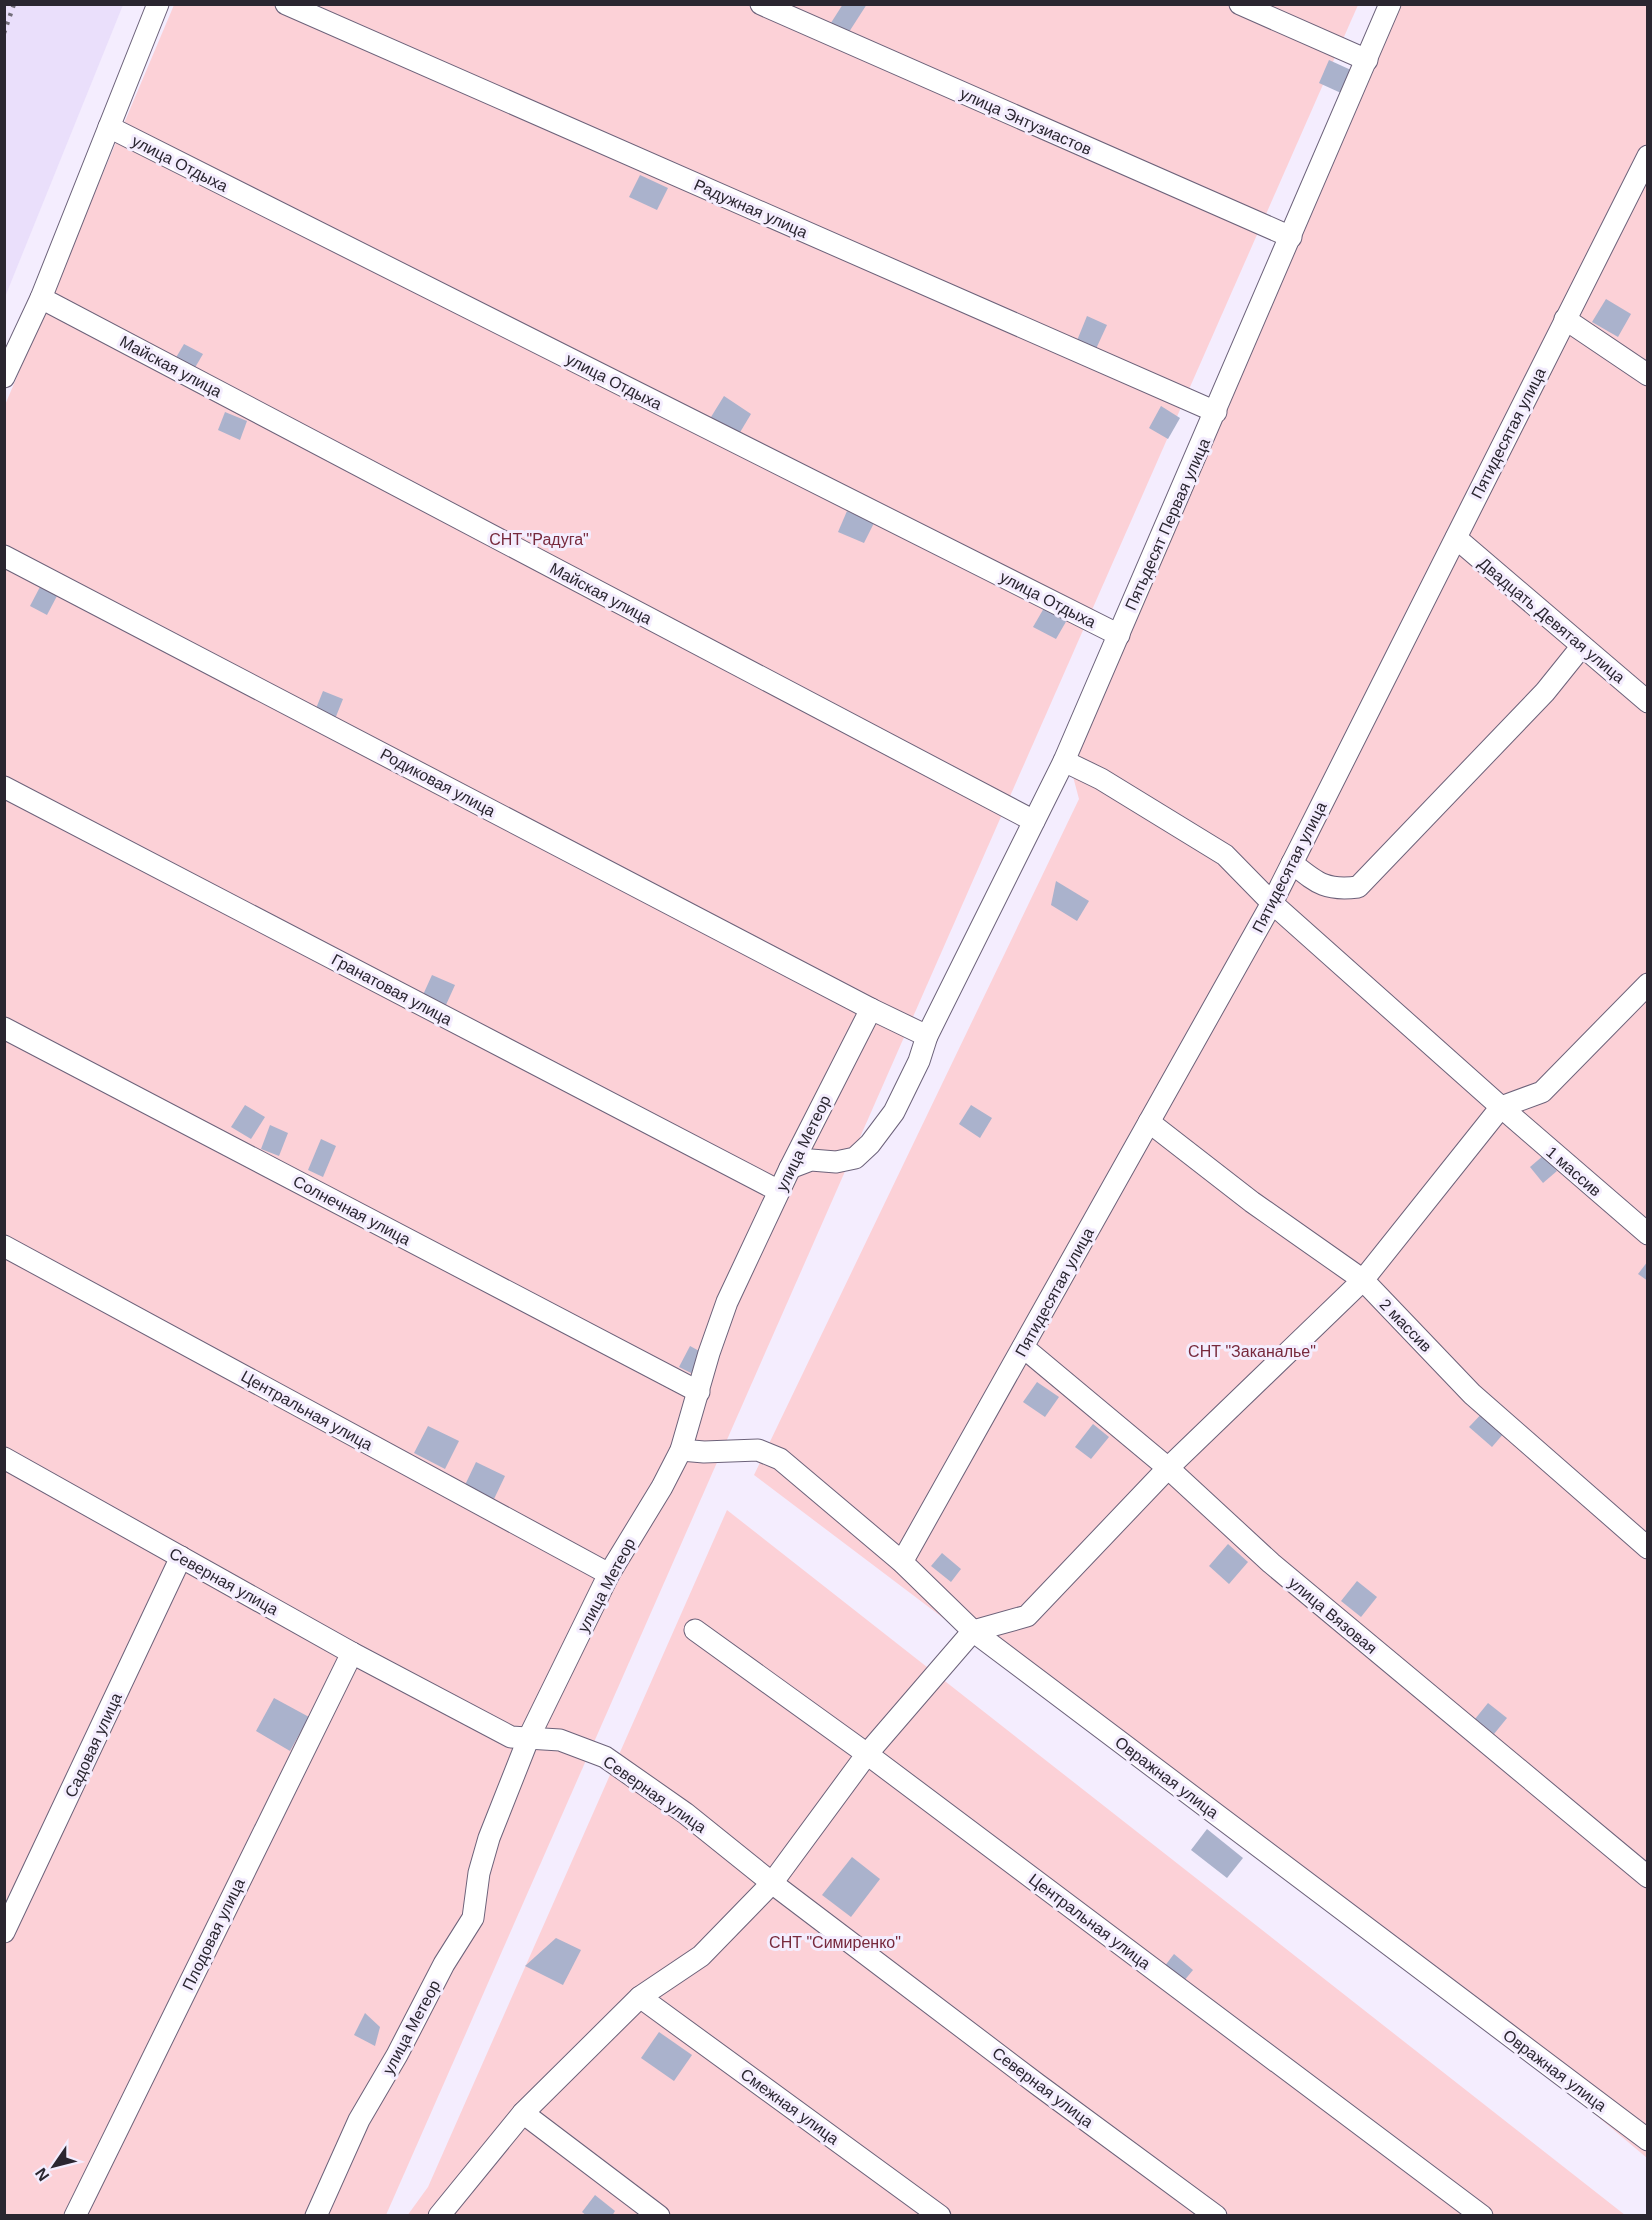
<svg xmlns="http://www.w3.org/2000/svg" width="1652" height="2220" font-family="Helvetica,sans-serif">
<rect width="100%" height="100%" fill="#f4edfe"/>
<path fill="#eadffb" d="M5,4l118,1 -118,292 -1,-292z"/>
<g fill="#fcd1d7">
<path d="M174,5h1184l-972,2210 -381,1v-1811z"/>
<path d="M1389,5h258v2153l-95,-80 -798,-603 325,-676 -16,-60z"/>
<path d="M727,1510l898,705 -1218,1 21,-29z"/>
</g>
<g fill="#aab2cc">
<path d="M843,4h24l-18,28 -20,-6z"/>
<path d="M1329,60l22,10 -10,23 -22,-10z"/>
<path d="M640,175l28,13 -11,22 -28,-13z"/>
<path d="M1606,299l25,15 -13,23 -26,-15z"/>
<path d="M1087,316l20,9 -12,26 -19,-8z"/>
<path d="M184,344l19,10 -10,17 -19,-10z"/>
<path d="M724,396l27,18 -12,20 -28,-17z"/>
<path d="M1161,406l19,12 -12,21 -19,-11z"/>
<path d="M225,412l22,9 -7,19 -22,-10z"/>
<path d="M847,511l27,12 -10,20 -26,-11z"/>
<path d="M41,585l17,9 -11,21 -17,-9z"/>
<path d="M1044,608l23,12 -11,19 -23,-12z"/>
<path d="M323,691l20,8 -8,20 -20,-8z"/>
<path d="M1056,881l33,20 -12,20 -26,-16z"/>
<path d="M432,975l23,10 -10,22 -23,-10z"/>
<path d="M245,1105l20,12 -14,22 -20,-12z"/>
<path d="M971,1105l21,13 -12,20 -21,-14z"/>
<path d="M270,1125l18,8 -9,23 -18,-7z"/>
<path d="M321,1139l15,7 -13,31 -15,-7z"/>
<path d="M1544,1155l13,16 -14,12 -13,-16z"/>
<path d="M1648,1261v20l-10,-7z"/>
<path d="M690,1346l13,7 -10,21 -14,-7z"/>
<path d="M1037,1382l22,15 -14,20 -22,-15z"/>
<path d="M1488,1407l22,19 -18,21 -23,-20z"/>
<path d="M1093,1424l16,13 -18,22 -16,-12z"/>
<path d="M428,1426l31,15 -14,28 -31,-16z"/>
<path d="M476,1462l29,14 -11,23 -29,-14z"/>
<path d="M1228,1544l20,18 -19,22 -20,-18z"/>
<path d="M942,1553l19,16 -10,13 -20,-16z"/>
<path d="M1357,1581l20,16 -16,20 -20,-16z"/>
<path d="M274,1698l35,19 -19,34 -34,-20z"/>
<path d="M1488,1703l19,15 -13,16 -19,-15z"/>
<path d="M1207,1829l36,29 -16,20 -36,-28z"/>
<path d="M852,1857l28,22 -29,38 -29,-22z"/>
<path d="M556,1938l25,12 -18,35 -38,-19z"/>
<path d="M1174,1954l19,16 -10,12 -19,-15z"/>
<path d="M365,2013l15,14 -5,19 -21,-11z"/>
<path d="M659,2032l33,23 -18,26 -33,-23z"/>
<path d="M595,2195l20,16 -3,5h-25l-5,-4z"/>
</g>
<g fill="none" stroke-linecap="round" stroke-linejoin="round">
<defs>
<g id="minor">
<path d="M286,4l930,408"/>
<path d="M761,4l530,233"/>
<path d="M1240,4l127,56"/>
<path d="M109,127l1010,508"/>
<path d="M41,298l993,523"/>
<path d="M1565,319l83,56"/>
<path d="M4,377l37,-79 117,-294"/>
<path d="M1456,538l192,164"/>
<path d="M4,556l867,453"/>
<path d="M1064,761l37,18 124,76 47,48 229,204 147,127"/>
<path d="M4,787l775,404"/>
<path d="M1292,863c25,20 33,28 66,24l187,-195 37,-46"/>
<path d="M4,1028l695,364"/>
<path d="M1149,1122l103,80 111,78 109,114 176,154"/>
<path d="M790,1168l21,-8 25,2 19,-4 15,-14 24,-32 25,-51 8,-25 137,-275 326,-757"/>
<path d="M4,1246l605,328"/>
<path d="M1023,1347l145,121 103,95 377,314"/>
<path d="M681,1450l23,2 54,-2 22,9 122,103 71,69 675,509"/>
<path d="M4,1458l348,195 159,84 49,3 45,17 80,56 87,70 265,201 179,132"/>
<path d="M902,1562l370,-659 376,-747"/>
<path d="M695,1630l172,124 615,462"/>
<path d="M4,1932l177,-375"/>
<path d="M640,1997l300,219"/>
<path d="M523,2113l136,103"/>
<path d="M75,2216l277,-563"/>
<path d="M316,2216l43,-96 38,-65 47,-91 29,-46 6,-45 10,-35 40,-101 80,-163 53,-87 19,-37 28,-97 18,-51 63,-134 81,-159 56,27"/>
<path d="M439,2216l84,-103 117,-116 61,-41 71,-73 95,-129 106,-123 54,-15 141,-148 195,-188 138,-173 41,-15 106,-108"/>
</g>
</defs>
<use href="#minor" stroke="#6c627a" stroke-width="23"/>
<use href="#minor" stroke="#fff" stroke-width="21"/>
<path stroke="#736e7a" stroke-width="4.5" stroke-dasharray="3 6" stroke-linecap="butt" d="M4,33l10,-29"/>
</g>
<g text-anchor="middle" stroke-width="6" stroke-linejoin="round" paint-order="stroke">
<g font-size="16" fill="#2a2630" stroke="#f4edfe">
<text transform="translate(1026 121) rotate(24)" y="6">улица Энтузиастов</text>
<text transform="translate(180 163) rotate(27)" y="6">улица Отдыха</text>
<text transform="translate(751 208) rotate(24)" y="6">Радужная улица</text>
<text transform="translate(171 366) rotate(28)" y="6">Майская улица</text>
<text transform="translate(614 381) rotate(27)" y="6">улица Отдыха</text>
<text transform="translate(1508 433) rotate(-63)" y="6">Пятидесятая улица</text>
<text transform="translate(1167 524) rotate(-66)" y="6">Пятьдесят Первая улица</text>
<text transform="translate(601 593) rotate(28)" y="6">Майская улица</text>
<text transform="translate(1048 599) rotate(27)" y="6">улица Отдыха</text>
<text transform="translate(1552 620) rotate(40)" y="6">Двадцать Девятая улица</text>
<text transform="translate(438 782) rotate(28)" y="6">Родиковая улица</text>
<text transform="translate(1289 867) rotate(-63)" y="6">Пятидесятая улица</text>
<text transform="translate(392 989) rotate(28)" y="6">Гранатовая улица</text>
<text transform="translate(803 1143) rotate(-64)" y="6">улица Метеор</text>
<text transform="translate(1574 1171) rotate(41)" y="6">1 массив</text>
<text transform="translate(352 1210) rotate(28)" y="6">Солнечная улица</text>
<text transform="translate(1054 1292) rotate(-61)" y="6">Пятидесятая улица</text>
<text transform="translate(1406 1325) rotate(46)" y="6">2 массив</text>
<text transform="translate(307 1410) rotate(29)" y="6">Центральная улица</text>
<text transform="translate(224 1581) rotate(29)" y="6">Северная улица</text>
<text transform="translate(606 1585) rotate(-62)" y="6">улица Метеор</text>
<text transform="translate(1333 1615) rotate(40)" y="6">улица Вязовая</text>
<text transform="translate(93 1745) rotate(-65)" y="6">Садовая улица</text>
<text transform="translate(1167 1777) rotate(37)" y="6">Овражная улица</text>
<text transform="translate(655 1794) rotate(35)" y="6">Северная улица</text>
<text transform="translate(1090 1921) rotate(37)" y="6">Центральная улица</text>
<text transform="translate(213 1934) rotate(-64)" y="6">Плодовая улица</text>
<text transform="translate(411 2027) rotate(-62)" y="6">улица Метеор</text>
<text transform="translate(1555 2070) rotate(37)" y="6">Овражная улица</text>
<text transform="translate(1043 2087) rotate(37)" y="6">Северная улица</text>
<text transform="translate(790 2106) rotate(36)" y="6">Смежная улица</text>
</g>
<g font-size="16" fill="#77293c" stroke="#f4edfe">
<text x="539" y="545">СНТ "Радуга"</text>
<text x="1252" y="1357">СНТ "Заканалье"</text>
<text x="835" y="1948">СНТ "Симиренко"</text>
</g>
</g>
<rect width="1652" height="2220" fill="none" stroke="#2a2630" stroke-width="12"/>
<g transform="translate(54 2166) rotate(235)" stroke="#f4edfe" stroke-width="4.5" paint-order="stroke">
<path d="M0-4.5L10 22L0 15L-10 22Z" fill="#2a2630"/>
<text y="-9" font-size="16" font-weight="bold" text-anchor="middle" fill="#2a2630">N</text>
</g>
</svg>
